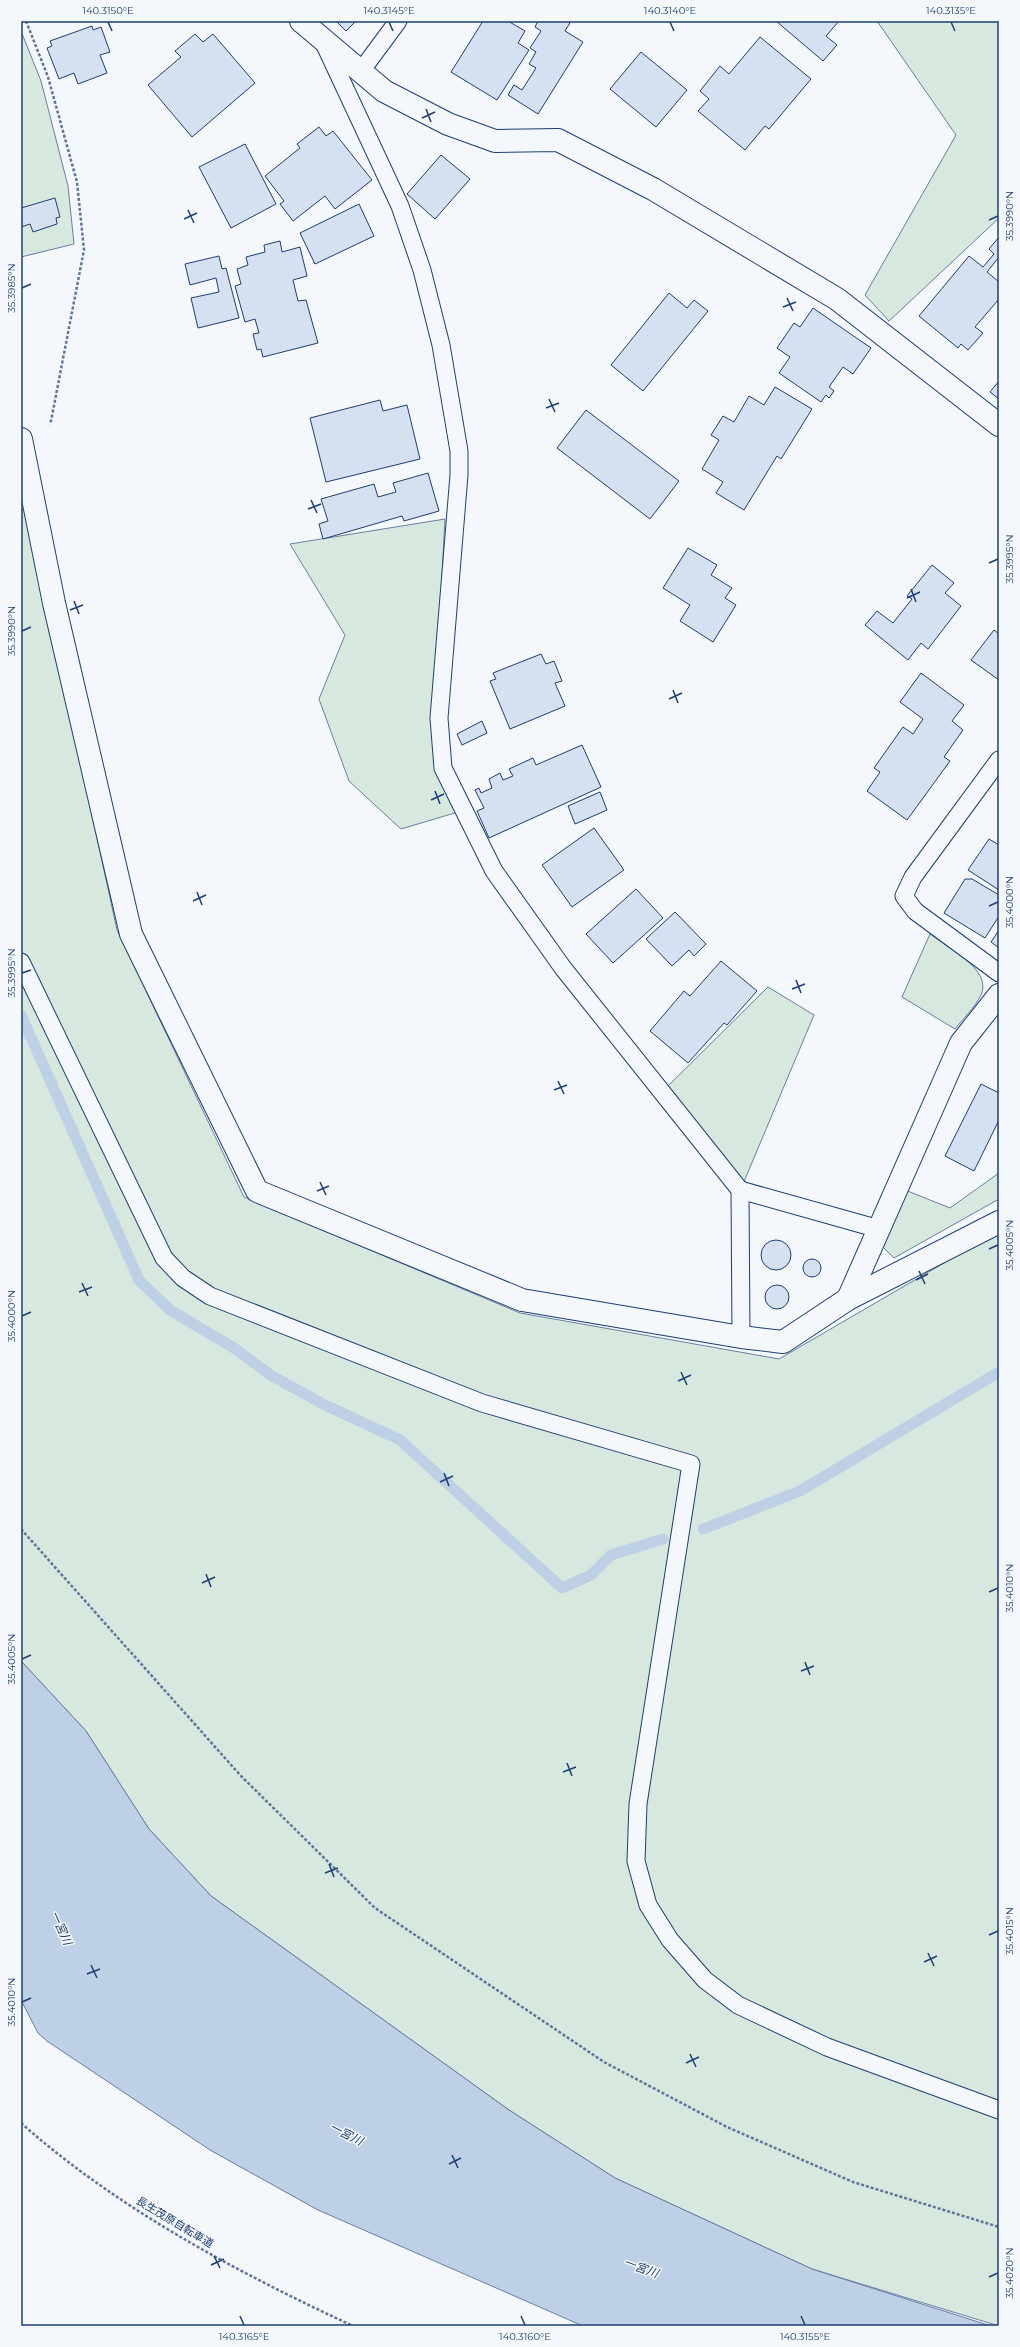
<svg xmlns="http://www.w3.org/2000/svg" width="1020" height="2347" font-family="Montserrat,'Noto Sans JP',sans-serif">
<rect width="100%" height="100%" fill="#f4f7fb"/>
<g fill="#d7e8df" stroke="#687fa3">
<path d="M877,21h122v197l-110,103 -24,-26 91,-160z"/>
<path d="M21,31l20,50 27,105 6,58 -53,13z"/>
<path d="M21,488l96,442 127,267 276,116 259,46 220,-128v1095l-187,-57 -197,-91 -106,-68 -298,-214 -62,-67 -63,-98 -65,-70z"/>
<path d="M445,519l-12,224 25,69 -57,17 -52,-48 -30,-82 26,-64 -55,-91z"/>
<path d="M930,934c17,13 63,36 51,61 -6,12 -18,24 -26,34l-53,-32z"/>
<path d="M768,987l46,28 -71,169 -76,-97z"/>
<path d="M999,1173v26l-105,59 -15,-15 26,-53 45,18z"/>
</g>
<path fill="#bed0e5" stroke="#687fa3" d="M21,1661l65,70 63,98 62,67 298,214 106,68 197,91 179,57h-408l-265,-116 -108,-60 -163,-109 -9,-8 -17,-33z"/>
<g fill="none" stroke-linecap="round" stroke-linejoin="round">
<g stroke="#bed0e5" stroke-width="11">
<path d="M21,1015l118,265 31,30 64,38 38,28 51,28 77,36 162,148 29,-13 20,-20 52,-16"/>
<path d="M703,1529l97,-38 199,-119"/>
</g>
</g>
<g fill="#d5e0f0" stroke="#1d3f73">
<path d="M336,21h20l-10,10z"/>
<path d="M483,21h25l17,10 -7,12 11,7 -32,50 -46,-28z"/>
<path d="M538,21h33l-6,10 18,11 -45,72 -30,-19 6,-10 8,5 14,-22 -7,-4 7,-12 -6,-4 11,-17 -6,-4z"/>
<path d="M776,21h63l-13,15 11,9 -14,16z"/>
<path d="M92,26l1,4 8,-3 9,25 -10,3 7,18 -29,11 -4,-11 -15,6 -12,-31 5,-2 -2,-5z"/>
<path d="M195,34l8,8 10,-8 42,49 -63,54 -44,-52 33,-28 -6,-6z"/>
<path d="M760,37l51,42 -42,50 -4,-3 -20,24 -47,-39 11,-12 -9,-8 20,-25 9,8z"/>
<path d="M641,52l46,38 -31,37 -46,-38z"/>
<path d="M319,127l7,9 7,-5 39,49 -37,29 -10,-13 -32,25 -13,-17 4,-3 -19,-25 35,-28 -3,-4z"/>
<path d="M245,144l31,60 -45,24 -32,-61z"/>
<path d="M441,155l29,24 -35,40 -28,-25z"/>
<path d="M55,198l5,19 -4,1 1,6 -24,8 -3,-8 -9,3v-19z"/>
<path d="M359,204l15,32 -59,28 -15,-31z"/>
<path d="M999,237v20l-12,15 12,10v17l-24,28 8,6 -15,17 -7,-6 -3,4 -39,-32 50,-60 14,11 11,-13 -5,-5z"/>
<path d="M280,241l2,11 18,-5 7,29 -14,4 5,21 8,-1 12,43 -55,14 -2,-8 -4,1 -4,-16 6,-1 -4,-14 -10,3 -10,-36 6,-2 -4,-15 11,-4 -2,-8 19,-5 -1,-7z"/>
<path d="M219,256l3,13 4,-1 13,50 -41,10 -7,-30 28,-6 -3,-14 -26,7 -5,-21z"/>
<path d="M669,293l18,15 7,-8 14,11 -65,80 -32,-26z"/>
<path d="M813,308l58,40 -18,26 -10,-7 -14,20 5,4 -5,7 -3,-3 -5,7 -42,-29 11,-16 -13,-9 17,-25 6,4z"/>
<path d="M999,381v18l-9,-7z"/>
<path d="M775,387l37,22 -31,50 -4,-3 -33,54 -28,-17 7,-11 -21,-13 17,-29 -8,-5 12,-19 11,6 15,-26 15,9z"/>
<path d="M380,400l3,11 24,-6 13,54 -94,23 -16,-64z"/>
<path d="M586,410l93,71 -29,38 -93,-71z"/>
<path d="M428,473l11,38 -35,10 -2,-5 -79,23 -4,-15 9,-3 -7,-22 53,-15 4,13 18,-5 -3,-9z"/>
<path d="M688,548l29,17 -6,10 21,13 -7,10 11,7 -23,37 -33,-21 10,-16 -27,-17z"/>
<path d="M932,565l22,18 -9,10 16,13 -33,43 -7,-6 -13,17 -43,-35 12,-14 16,12 19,-24 -5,-3z"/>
<path d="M994,630l5,4v46l-28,-20z"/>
<path d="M541,654l5,10 8,-3 8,20 -7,2 10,23 -55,23 -20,-48 6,-2 -3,-6z"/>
<path d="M921,673l43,32 -12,16 11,9 -19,27 6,4 -43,59 -40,-29 13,-19 -6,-4 29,-41 10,7 10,-15 -23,-17z"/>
<path d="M482,721l5,12 -25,12 -5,-11z"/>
<path d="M582,745l19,42 -112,51 -12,-27 7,-3 -9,-18 4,-2 2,5 11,-5 -3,-9 11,-6 3,7 10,-4 -4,-7 24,-11 3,7z"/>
<path d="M600,792l7,18 -32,14 -7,-18z"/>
<path d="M594,828l30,42 -52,37 -30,-42z"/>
<path d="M989,839l10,6v45l-31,-20z"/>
<path d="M965,879h7l27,16v21l-14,22 -41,-25z"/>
<path d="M636,889l27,29 -50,45 -27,-29z"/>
<path d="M675,912l31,32 -12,12 -5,-6 -17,16 -26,-27z"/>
<path d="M999,930v18l-8,-6z"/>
<path d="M721,961l36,30 -30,34 -3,-2 -36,40 -38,-32 34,-40 6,5z"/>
<path d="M981,1084l18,9v27l-25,51 -29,-15z"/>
<circle cx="776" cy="1255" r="15"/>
<circle cx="812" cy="1268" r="9"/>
<circle cx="777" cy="1297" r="12"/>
</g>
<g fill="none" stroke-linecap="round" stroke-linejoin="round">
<defs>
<g id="service">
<path d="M323,41l77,165 22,64 19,75 18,106v24l-20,243 4,50 51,103 69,97 177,222 1,147"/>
<path d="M361,71l37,-50"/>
<path d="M999,760l-86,117 -9,19 11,15 84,62"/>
<path d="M21,962l143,296 19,20 27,18 272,107 209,61 -53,340 -2,57 12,44 22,35 35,40 33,25 89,42 172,63"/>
<path d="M740,1190l139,39"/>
</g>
<g id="minor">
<path d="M301,21l83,70 64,33 47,17 63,-1 95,49 184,110 162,126"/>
<path d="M21,439l33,164 77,331 126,257 265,109 219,37 42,5 65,-43 151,-77"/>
<path d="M848,1299l113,-256 38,-48"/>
</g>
</defs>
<use href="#service" stroke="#1d3f73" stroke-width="19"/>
<use href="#minor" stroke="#1d3f73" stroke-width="24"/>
<g stroke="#5e769c" stroke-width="2.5" stroke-dasharray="3 2" stroke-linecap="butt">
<path d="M26,21l22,56 29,105 7,68 -33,171 -2,3"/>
<path d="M21,1529l220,247 134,132 229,154 123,65 126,55 146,45"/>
<path d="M21,2123c97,86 216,149 332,203"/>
</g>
<use href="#service" stroke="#f4f7fb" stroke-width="17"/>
<use href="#minor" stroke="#f4f7fb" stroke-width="22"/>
</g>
<path fill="none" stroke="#1d3f73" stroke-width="1.5" d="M108,22l4,9M389,22l4,9M670,22l4,9M951,22l4,9M426,109l5,13M422,118l13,-6M188,210l6,13M184,219l13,-6M989,220l9,-4M22,288l9,-4M787,298l6,13M783,307l13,-5M549,399l6,13M546,408l13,-5M311,500l6,13M308,509l13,-5M989,563l9,-4M911,589l5,13M907,598l13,-6M74,601l5,13M70,610l13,-5M22,631l9,-4M673,690l5,13M669,699l13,-6M435,791l5,13M431,800l13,-6M197,892l5,13M193,901l13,-6M989,906l9,-4M22,973l9,-3M796,980l5,13M792,989l13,-5M558,1081l6,13M554,1090l13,-5M320,1182l6,13M317,1191l12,-5M989,1249l9,-4M919,1271l6,13M916,1280l12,-6M82,1283l6,13M79,1292l13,-5M22,1316l9,-4M681,1372l6,13M678,1381l13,-6M444,1473l5,13M440,1482l13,-6M206,1574l5,13M202,1583l13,-6M989,1592l9,-4M22,1659l9,-4M805,1662l5,13M801,1671l13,-5M567,1763l5,13M563,1772l13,-5M329,1864l5,13M325,1873l13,-5M989,1935l9,-4M928,1953l6,13M924,1962l13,-6M91,1965l6,13M87,1974l13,-5M22,2002l9,-4M690,2054l6,13M686,2063l13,-6M452,2155l6,13M449,2164l12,-6M214,2256l6,12M211,2265l13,-6M989,2277l9,-4M240,2316l4,9M521,2316l4,9M801,2316l4,9"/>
<g text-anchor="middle" stroke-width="3" stroke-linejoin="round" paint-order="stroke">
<g font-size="11" fill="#1d3f73" stroke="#f4f7fb">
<text transform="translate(175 2222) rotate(31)" y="4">長生茂原自転車道</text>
</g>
<g font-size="12" font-style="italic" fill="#1d3f73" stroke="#f4f7fb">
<text transform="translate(61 1928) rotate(66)" y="4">一宮川</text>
<text transform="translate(346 2134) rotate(27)" y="4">一宮川</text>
<text transform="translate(641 2268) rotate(20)" y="4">一宮川</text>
</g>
</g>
<rect width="1020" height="2347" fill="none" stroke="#f4f7fb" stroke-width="44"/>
<rect x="22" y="22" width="976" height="2303" fill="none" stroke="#1d3f73" stroke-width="1.5"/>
<g font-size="10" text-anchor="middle" fill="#1d3f73">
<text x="108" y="14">140.3150°E</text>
<text x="389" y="14">140.3145°E</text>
<text x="670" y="14">140.3140°E</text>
<text x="951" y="14">140.3135°E</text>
<text transform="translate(1009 216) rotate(-90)" y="4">35.3990°N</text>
<text transform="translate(11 288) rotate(-90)" y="4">35.3985°N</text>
<text transform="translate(1009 559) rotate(-90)" y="4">35.3995°N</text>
<text transform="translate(11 631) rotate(-90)" y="4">35.3990°N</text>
<text transform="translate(1009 902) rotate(-90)" y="4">35.4000°N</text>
<text transform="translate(11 973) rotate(-90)" y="4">35.3995°N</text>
<text transform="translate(1009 1245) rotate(-90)" y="4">35.4005°N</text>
<text transform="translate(11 1316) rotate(-90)" y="4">35.4000°N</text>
<text transform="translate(1009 1588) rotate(-90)" y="4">35.4010°N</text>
<text transform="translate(11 1659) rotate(-90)" y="4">35.4005°N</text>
<text transform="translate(1009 1931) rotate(-90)" y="4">35.4015°N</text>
<text transform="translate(11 2002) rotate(-90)" y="4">35.4010°N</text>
<text transform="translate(1009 2273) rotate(-90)" y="4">35.4020°N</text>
<text x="244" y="2340">140.3165°E</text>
<text x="525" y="2340">140.3160°E</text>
<text x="805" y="2340">140.3155°E</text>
</g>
</svg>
